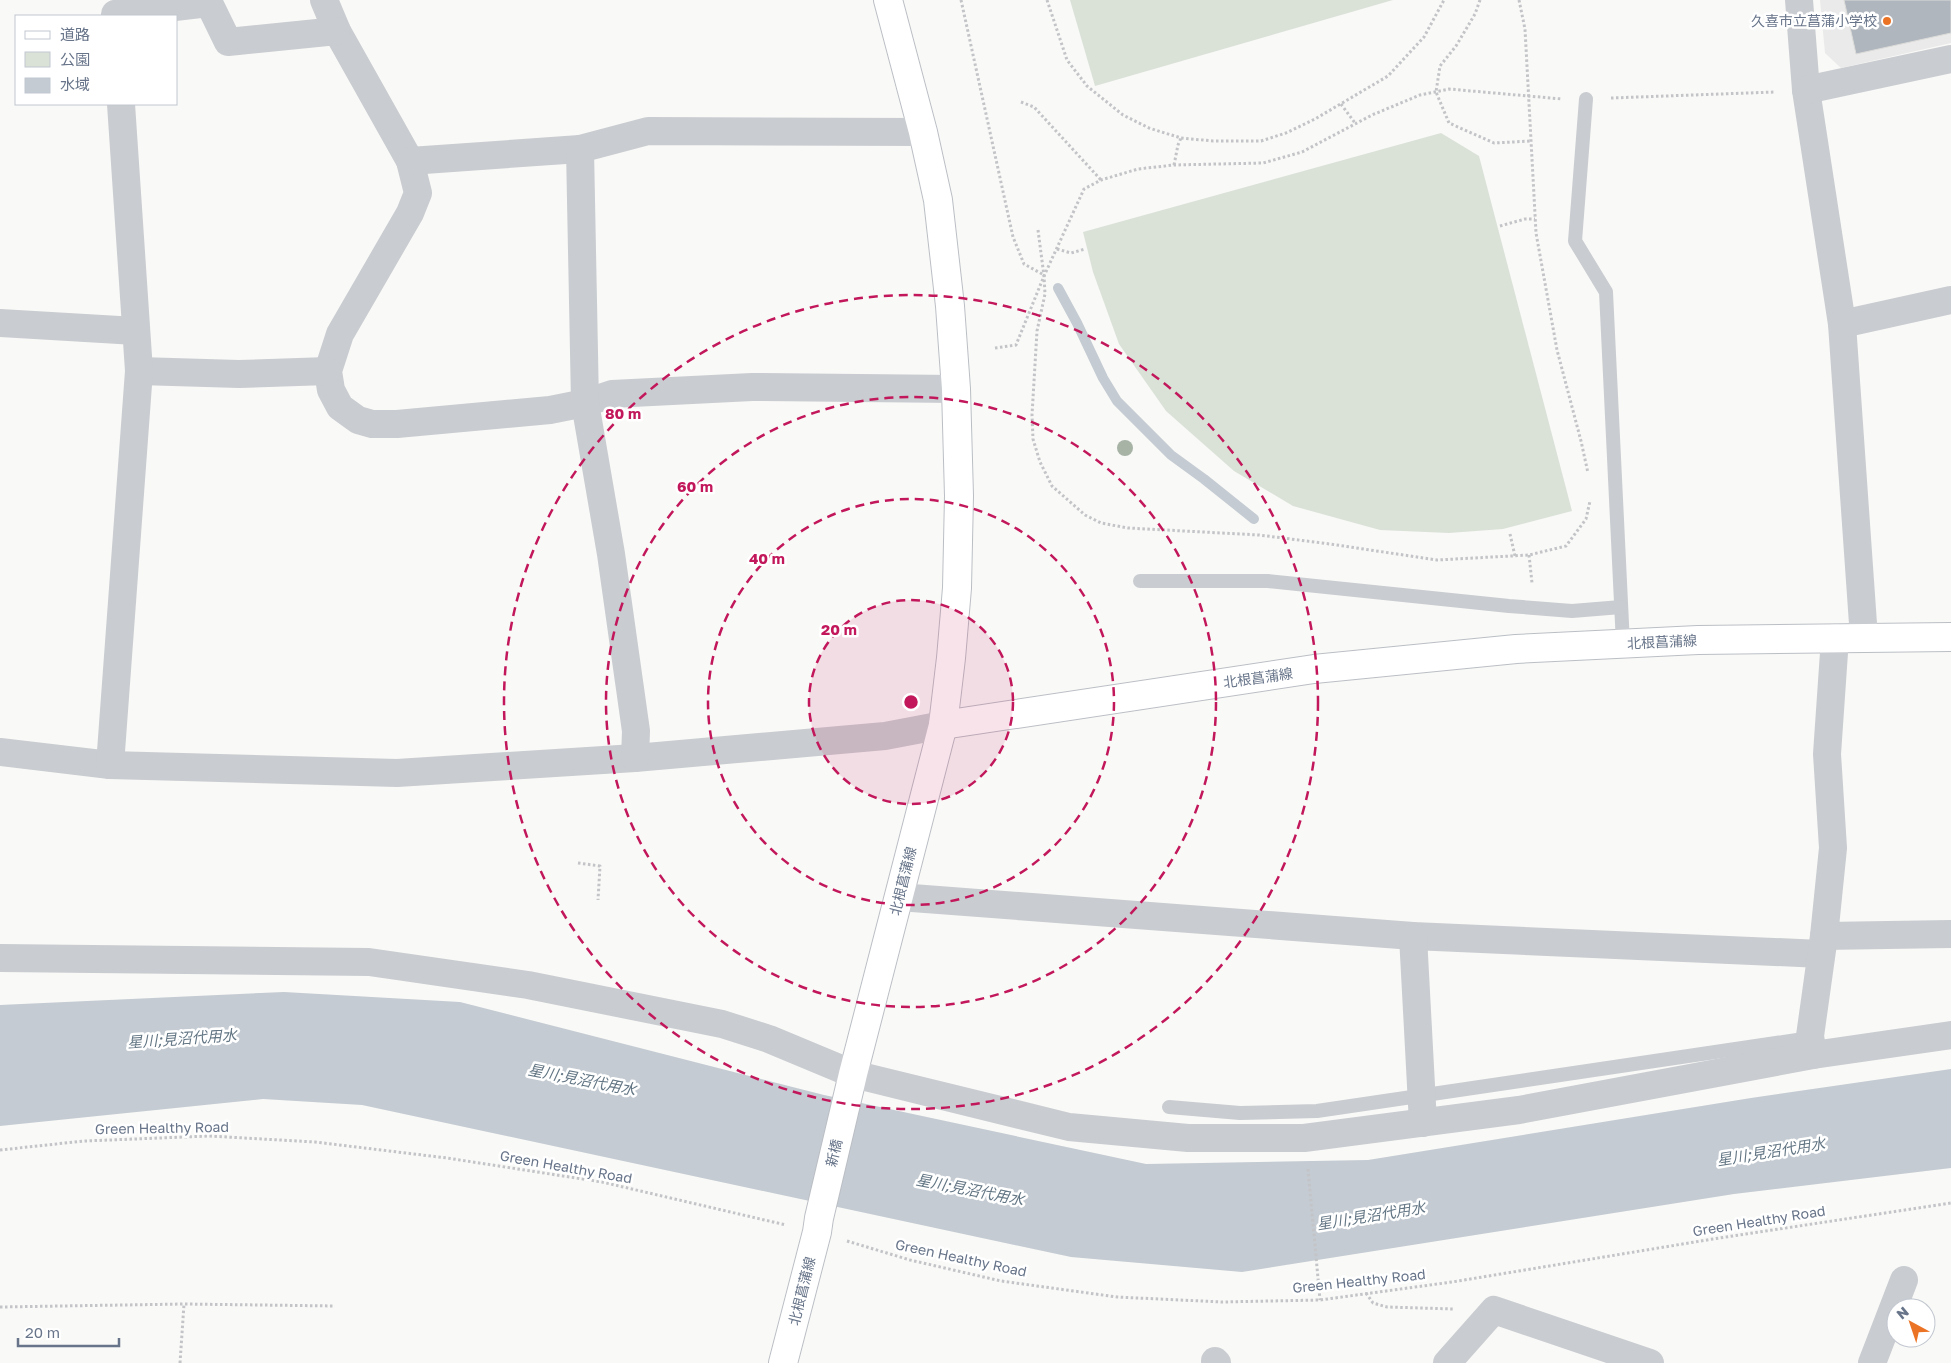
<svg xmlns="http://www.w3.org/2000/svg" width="1951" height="1363" font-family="'Golos Text','Noto Sans JP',sans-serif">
<rect width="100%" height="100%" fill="#f9f9f7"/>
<path fill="#eaeaea" d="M1820,0h131v43l-110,25 -16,-15z"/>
<g fill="#dae2d8">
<path d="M1070,0h323l-298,86z"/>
<path d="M1441,133l38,23 93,355 -69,18 -54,4 -69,-3 -87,-24 -59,-35 -68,-60 -47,-67 -26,-72 -10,-40z"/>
</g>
<path fill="#c4cbd2" d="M284,992l176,10 364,93 322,69 222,-4 383,-62 200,-29v99l-217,26 -492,78 -171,-15 -709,-152 -99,-6 -263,27v-121z"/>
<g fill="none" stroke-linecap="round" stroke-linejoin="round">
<path stroke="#c4cbd2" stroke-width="10" d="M1058,288l19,35 26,55 14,23 54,54 33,24 50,40"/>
</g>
<path fill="#b0b6be" stroke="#dbdbd9" d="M1844,0h107v33l-95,21z"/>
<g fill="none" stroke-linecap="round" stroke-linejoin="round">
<defs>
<g id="secondary">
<path d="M943,725l371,-56 202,-20 182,-9 253,-3"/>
<path d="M783,1363l34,-131 2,-14 34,-144 90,-349 8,-67 6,-70 2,-92 -3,-107 -6,-83 -12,-106 -15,-68 -35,-132"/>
</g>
</defs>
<use href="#secondary" stroke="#bbbfc5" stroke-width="30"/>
<g stroke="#c3c4c7" stroke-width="3" stroke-dasharray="2.5 2.5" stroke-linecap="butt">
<path d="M961,0l52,237 11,27 20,11"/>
<path d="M1047,0l20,60 20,26 36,29 26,13 32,10 32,3h48l25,-8 29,-14 73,-43 36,-39 20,-37"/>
<path d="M1480,0l-5,14 -19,32 -16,20 -4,26 13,31 45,20 37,-2"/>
<path d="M1519,0l6,29 11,204 21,117 24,91 7,32"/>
<path d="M1611,98l164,-6"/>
<path d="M1021,102l13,5 67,73"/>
<path d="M1341,104l14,19"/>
<path d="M1174,165l4,-20 3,-7"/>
<path d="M1500,226l25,-7h10"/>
<path d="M1038,230l6,46 1,18 -8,37 -5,84 1,24 7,23 12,24 33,29 16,8 27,5 131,7 71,9 107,16 92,-5 37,-9 20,-27 4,-18"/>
<path d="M1057,249l14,4 14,-4"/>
<path d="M995,348l21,-3 28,-69 40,-87 17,-9 37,-11 36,-4 89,-2 39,-11 70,-37 48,-20 29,-6 113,10"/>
<path d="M1510,534l5,22"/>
<path d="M1529,555l3,28"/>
<path d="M578,863l22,3 -2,34"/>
<path d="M0,1150l84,-9 125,-5 106,6 132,16 155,24 184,43"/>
<path d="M1308,1169l12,131"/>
<path d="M847,1241l63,19 91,21 116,16 105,5 98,-2 132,-18 261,-43 238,-36"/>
<path d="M1366,1293l7,10 14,4 67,2"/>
<path d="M0,1307l184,-3 151,2"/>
<path d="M180,1363l4,-59"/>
</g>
<g stroke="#c9ccd0" stroke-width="14">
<path d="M1586,99l-11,142 31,51 17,352"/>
<path d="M1140,581h128l241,25 63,5 49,-4"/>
<path d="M1169,1107l71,6 77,-2 493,-73"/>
</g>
<g stroke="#c9ccd0" stroke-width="28">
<path d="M324,0l13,31 73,130 8,32 -8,20 -70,121 -12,37 3,19 9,17 18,13 14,4h25l153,-14 35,-7 27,-9 140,-7 204,2"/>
<path d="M1799,0l7,90 36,234 22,314"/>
<path d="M115,14l94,-11 19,39 109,-11"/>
<path d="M1806,90l145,-31"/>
<path d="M410,161l170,-12"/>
<path d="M0,323l136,8"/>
<path d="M1842,324l109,-24"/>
<path d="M139,371l100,3 89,-3"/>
<path d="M0,752l110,13 287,8 238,-15 250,-22 58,-11"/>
<path d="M635,758l1,-27 -25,-177 -26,-151 -5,-254 68,-18 275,1"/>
<path d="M110,765l29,-394 -18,-267"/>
<path d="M899,897l514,39 408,18"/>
<path d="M1413,936l10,187"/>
<path d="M1824,936l127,-2"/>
<path d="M0,958l369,4 159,23 194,39 47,15 84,35 216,53 119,11h116l215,-28 294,-55 138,-20"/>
<path d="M1813,1055l-3,-19 14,-100 9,-88 -6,-94 8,-116"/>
<path d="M1215,1361l2,2"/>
<path d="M1447,1363l47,-53 156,53"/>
<path d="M1872,1363l32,-83"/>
</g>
<use href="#secondary" stroke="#fff" stroke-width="28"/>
</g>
<circle fill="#a6b3a5" cx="1125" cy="448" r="8"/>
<circle cx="911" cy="702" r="102" fill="#c2185b" fill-opacity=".12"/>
<g fill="none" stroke="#c2185b" stroke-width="2.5" stroke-dasharray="9 6">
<circle cx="911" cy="702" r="102"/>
<circle cx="911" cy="702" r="203"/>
<circle cx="911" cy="702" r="305"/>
<circle cx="911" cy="702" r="407"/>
</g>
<circle fill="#eb7325" stroke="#fff" stroke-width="2" cx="1887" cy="21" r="5"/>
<g text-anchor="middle" stroke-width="5" stroke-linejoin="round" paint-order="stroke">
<g font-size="14" fill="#677489" stroke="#fff" text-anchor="end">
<text x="1877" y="26">久喜市立菖蒲小学校</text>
</g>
<g font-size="14" fill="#677489" stroke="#fff">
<text transform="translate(1662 642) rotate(-3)" y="5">北根菖蒲線</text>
<text transform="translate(1258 678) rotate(-8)" y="5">北根菖蒲線</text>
<text transform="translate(903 881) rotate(-76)" y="5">北根菖蒲線</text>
<text transform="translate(162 1128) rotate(-1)" y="5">Green Healthy Road</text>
<text transform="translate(834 1153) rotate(-76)" y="5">新橋</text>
<text transform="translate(566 1167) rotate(10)" y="5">Green Healthy Road</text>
<text transform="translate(1759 1221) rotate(-9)" y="5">Green Healthy Road</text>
<text transform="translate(961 1258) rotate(12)" y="5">Green Healthy Road</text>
<text transform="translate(1359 1281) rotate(-6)" y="5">Green Healthy Road</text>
<text transform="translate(802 1291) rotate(-76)" y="5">北根菖蒲線</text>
</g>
<g font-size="15" font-style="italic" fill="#637684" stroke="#fff">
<text transform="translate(182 1039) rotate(-4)" y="5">星川;見沼代用水</text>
<text transform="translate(582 1080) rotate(11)" y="5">星川;見沼代用水</text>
<text transform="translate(1771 1152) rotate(-9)" y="5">星川;見沼代用水</text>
<text transform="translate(970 1190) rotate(11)" y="5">星川;見沼代用水</text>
<text transform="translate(1371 1216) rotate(-9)" y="5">星川;見沼代用水</text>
</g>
</g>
<circle cx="911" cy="702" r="8" fill="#c2185b" stroke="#fff" stroke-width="2.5"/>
<g font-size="15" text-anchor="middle" font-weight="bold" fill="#c2185b" stroke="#fff" stroke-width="5" stroke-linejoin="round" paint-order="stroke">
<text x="623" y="419">80 m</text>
<text x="695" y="492">60 m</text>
<text x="767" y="564">40 m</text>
<text x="839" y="635">20 m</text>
</g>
<rect x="15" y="15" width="162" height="90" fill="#ffffff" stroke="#c2c7d0"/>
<rect x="25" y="31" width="25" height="8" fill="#ffffff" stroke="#c2c7d0"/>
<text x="60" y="40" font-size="15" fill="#677489">道路</text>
<rect x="25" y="52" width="25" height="15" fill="#dae2d8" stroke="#c2c7d0"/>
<text x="60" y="65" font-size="15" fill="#677489">公園</text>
<rect x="25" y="78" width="25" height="15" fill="#c4cbd2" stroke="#c2c7d0"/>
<text x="60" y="90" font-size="15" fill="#677489">水域</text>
<g transform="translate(1911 1323) rotate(320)"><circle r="24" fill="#ffffff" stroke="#c2c7d0"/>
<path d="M0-4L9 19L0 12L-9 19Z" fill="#eb7325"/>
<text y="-8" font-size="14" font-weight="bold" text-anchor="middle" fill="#677489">N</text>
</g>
<path d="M18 1338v8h101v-8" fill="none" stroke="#677489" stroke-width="2.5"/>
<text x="25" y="1338" font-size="15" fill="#677489" stroke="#ffffff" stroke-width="4" paint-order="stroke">20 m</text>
</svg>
